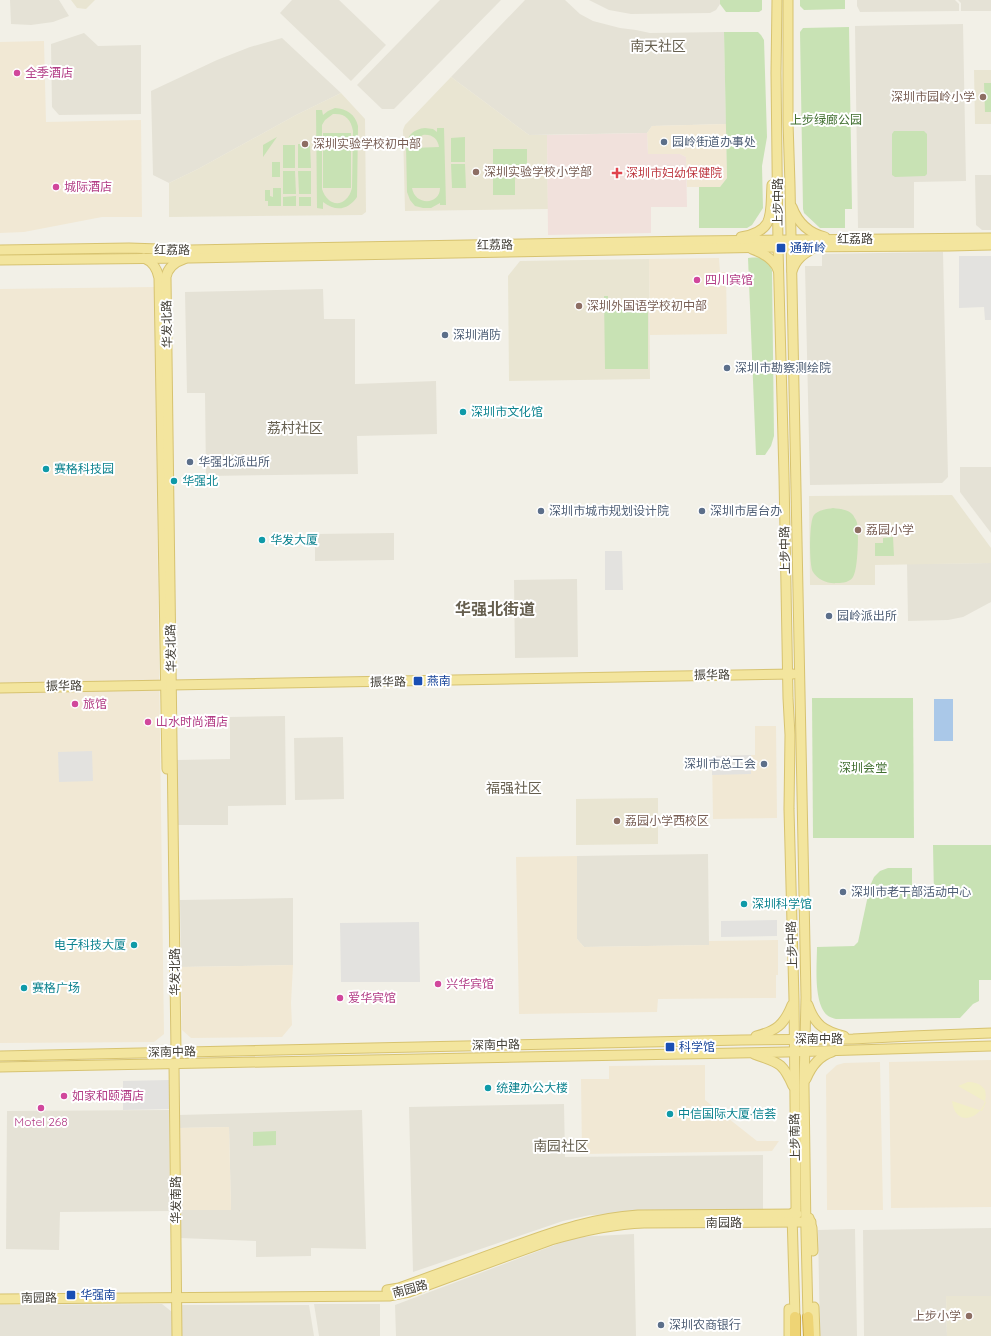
<svg xmlns="http://www.w3.org/2000/svg" width="991" height="1336" font-family="Quicksand,'Noto Sans SC',sans-serif">
<rect width="100%" height="100%" fill="#f2f0e7"/>
<g fill="#e5e2d6">
<path d="M10,0h49l10,16 -16,6 -22,3 -20,-1z"/>
<path d="M292,0h47l47,45 -35,36 -71,-68z"/>
<path d="M440,0h61l-107,109h-12l-25,-24z"/>
<path d="M525,0h40l15,14 13,7 27,7 16,2 14,3 74,-1 2,92 -74,2 -5,7 -118,2 -78,-58z"/>
<path d="M589,0h131v4l-4,6 -6,3 -79,1 -22,-4z"/>
<path d="M857,0h98l4,4v7l-99,1 -3,-6z"/>
<path d="M958,0h33v11h-30v-8z"/>
<path d="M963,24l3,157 -52,1v46h-56l-3,-202z"/>
<path d="M84,33l14,13 43,-1v69l-82,1 -7,-8 -1,-63z"/>
<path d="M282,38l59,55 -45,22 -98,54 -29,14 -16,-8 -2,-84 66,-31 33,-13z"/>
<path d="M975,175h16v55h-9l-6,-5z"/>
<path d="M943,252l5,225 -6,6 -132,2 -5,-219h17v-12z"/>
<path d="M323,289l1,30h31v65l81,-3 1,53 -80,2 1,38 -152,2 -1,-83h-18l-2,-101z"/>
<path d="M960,467h31v66l-31,-41z"/>
<path d="M394,533v27l-79,1v-27z"/>
<path d="M991,563v39l-28,15 -15,3 -40,1 -1,-57z"/>
<path d="M577,579l1,78 -63,1 -1,-78z"/>
<path d="M285,716l1,89 -58,1v19h-50l-1,-65 53,-1v-42z"/>
<path d="M343,737l1,62 -49,1 -1,-62z"/>
<path d="M708,854l1,91 -125,2 -7,-8v-83z"/>
<path d="M293,898v67l-112,2 -1,-67z"/>
<path d="M564,1104l1,53 198,-2v55l-173,5 -27,6 -150,51 -4,-165z"/>
<path d="M169,1110l1,101 -110,1 -1,38 -53,-1 1,-138z"/>
<path d="M362,1110l4,139 -55,-1v8l-55,1v-16l-76,-3 -1,-28 52,-1 -2,-82 -51,1v-13z"/>
<path d="M991,1228v68h-45l1,40h-83l-1,-106z"/>
<path d="M855,1229l2,107h-37l-2,-106z"/>
<path d="M634,1234l2,102h-240l-1,-31 181,-68z"/>
<path d="M162,1304l15,12v20h-177v-31z"/>
<path d="M314,1304h66v32h-61z"/>
<path d="M180,1305h129l5,31h-133z"/>
</g>
<g fill="#f1e8d4">
<path d="M44,41l2,81 95,-2 1,97h-40l-78,15 -24,1v-191z"/>
<path d="M726,124l1,54 -7,9h-33l-1,-30 -6,-3h-32l-1,-21 5,-7z"/>
<path d="M719,258l1,14h6l1,62 -77,1 -1,-76z"/>
<path d="M154,287l10,747 -10,8 -154,1v-754z"/>
<path d="M755,726h21l1,92 -64,1 -1,-63 43,-1z"/>
<path d="M577,856v83l7,8 125,-2v-4l69,-1v35h-2v23l-118,1 -1,13 -138,2 -3,-157z"/>
<path d="M293,965l-2,38 1,22 -10,12 -91,1 -9,-8 -1,-63z"/>
<path d="M991,1060v147l-100,1 -2,-146z"/>
<path d="M880,1062l3,148h-56l-1,-135 11,-10 7,-2z"/>
<path d="M705,1065v35l52,41h22l-7,10 -190,3 -1,-75h28v-13z"/>
<path d="M229,1127l2,83h-52l-1,-82z"/>
</g>
<g fill="#e9e5d2">
<path d="M71,0h24l-9,9 -9,-1z"/>
<path d="M974,70h17v54h-16z"/>
<path d="M451,77l78,58h18l1,74 -143,2 -2,-81 2,-5z"/>
<path d="M341,93l24,26 1,93 -4,3 -193,2v-34l29,-14 98,-54z"/>
<path d="M649,259l1,120 -141,2 -1,-105 12,-15z"/>
<path d="M952,495l39,53v15l-116,2v20h-65l-1,-89z"/>
<path d="M658,798v46l-82,1v-46z"/>
<path d="M946,1296h45v40h-44z"/>
</g>
<path fill="#f1e1dc" d="M647,133l1,21h32l6,3 1,50h-36v26l-103,2 -1,-100z"/>
<g fill="#c8e2b4" fill-rule="evenodd">
<path d="M720,0h42v10l-3,2h-33l-6,-8z"/>
<path d="M800,0h45v9l-41,1 -4,-4z"/>
<path d="M849,27l3,182h-7v19h-25l-16,-15 -1,-4 -3,-177 3,-4z"/>
<path d="M724,32h34l3,3 3,5 3,97 -5,29 1,42 -11,17 -5,3h-48v-41h21l7,-9z"/>
<path d="M984,83h7v29h-6z"/>
<path d="M335,108c12,1 20,6 23,18l-1,71c-9,13 -21,15 -34,5v7l-6,-1 -1,-98h6l1,5 5,-4zM333,114c12,-1 18,5 20,17l-1,57c-5,20 -24,20 -30,1v-64l3,-5z"/>
<path d="M425,128l8,1 4,3v-4h7l2,77h-6v-2l-9,5h-8l-8,-2 -5,-6 -3,-8 -1,-46c1,-11 8,-17 19,-18zM423,135c9,-1 15,4 16,12l-27,1 2,-8zM412,188h28c0,17 -25,18 -28,0z"/>
<path d="M894,131h30l3,3v40l-2,2 -30,1 -3,-2v-41z"/>
<rect x="323" y="133" width="28" height="55"/>
<path d="M277,137l-14,20v-12z"/>
<path d="M465,137v25h-14v-24z"/>
<path d="M298,144h12l1,24h-13z"/>
<rect x="283" y="145" width="12" height="23"/>
<path d="M527,149v16h-34v-16z"/>
<rect x="272" y="162" width="8" height="15"/>
<path d="M451,164h14l1,24h-14z"/>
<path d="M283,171h12l1,23h-13z"/>
<path d="M298,171h13v23h-12z"/>
<rect x="493" y="174" width="22" height="21"/>
<path d="M273,188h8v18h-13v-5h-3v-11h5v6l3,1z"/>
<path d="M296,196v10h-13v-9z"/>
<rect x="299" y="197" width="12" height="9"/>
<path d="M748,258c14,-1 18,-1 24,12l2,166 -3,10 -6,9h-9z"/>
<path d="M604,296h4v13h40v60h-43z"/>
<path d="M833,508c7,1 15,1 20,7 1,2 4,6 4,8 2,9 1,47 -4,54 -3,5 -10,6 -16,6 -9,1 -19,-3 -24,-11 -4,-6 -4,-52 1,-57 4,-5 13,-6 19,-7z"/>
<path d="M893,537l1,19h-19v-13h8v-5z"/>
<path d="M812,698h101l1,140h-101z"/>
<path d="M933,845h58v135h-12v21l-6,3 -13,14 -124,1c-3,-1 -7,-2 -9,-4 -14,-13 -10,-51 -10,-68l37,-1 4,-4 12,-56 4,-9 6,-6 8,-3h24v28h22z"/>
<path d="M276,1131v14l-23,1v-14z"/>
</g>
<path fill="#f2eec7" d="M968,1082c7,0 13,2 17,8 6,24 -29,43 -33,11l30,10 4,-9 -28,-16z"/>
<g fill="#e3e2df">
<path d="M959,256h32v64h-6l-1,-13 -25,1z"/>
<path d="M605,551h17l1,39h-18z"/>
<path d="M92,751l1,30 -34,1 -1,-30z"/>
<path d="M751,755v19l-39,1v-19z"/>
<path d="M777,920v16l-56,1v-16z"/>
<path d="M419,922l1,60h-79l-1,-59z"/>
<path d="M169,1080v29l-46,1v-29z"/>
</g>
<rect fill="#aac8e8" x="934" y="699" width="19" height="42"/>
<g fill="none" stroke-linecap="round" stroke-linejoin="round">
<defs>
<g id="major">
<path d="M777,0l-1,73 2,174 6,229 4,222 2,37 -1,74 5,191 2,205v5l-4,4 3,103"/>
<path d="M788,0v122l2,63 16,812 -2,89 2,147 2,84"/>
<path d="M792,207c6,16 16,26 33,30"/>
<path d="M741,237c35,-6 29,-24 31,-52"/>
<path d="M752,249c11,4 22,10 26,21"/>
<path d="M0,250l129,-2 61,2 503,-9 298,-3"/>
<path d="M144,258c9,4 13,10 15,20l8,491"/>
<path d="M0,260l190,-2 588,-11 171,-1 42,-1"/>
<path d="M792,271c4,-12 11,-17 22,-23"/>
<path d="M0,688l793,-14"/>
<path d="M808,1005c7,20 16,26 36,31"/>
<path d="M756,1036c20,-5 28,-11 36,-31"/>
<path d="M176,1052l-10,-775c2,-10 9,-15 18,-18"/>
<path d="M754,1054c24,9 28,7 39,32"/>
<path d="M0,1056l742,-16 111,-1 58,-3 80,-3"/>
<path d="M174,1064l3,272"/>
<path d="M0,1067l786,-15 205,-6"/>
<path d="M806,1079c5,-12 13,-23 26,-27"/>
<path d="M809,1218l3,10 1,23"/>
<path d="M387,1290l12,-2c39,-14 78,-29 118,-43 41,-15 77,-27 121,-30l159,-1"/>
<path d="M0,1299l389,-3 20,-4 142,-52c31,-9 61,-16 93,-17l167,-1"/>
<path d="M814,1307l1,29"/>
<path d="M789,1309v27"/>
</g>
<g id="highway">
<path d="M795,1317v19"/>
<path d="M808,1317l1,19"/>
</g>
</defs>
<use href="#major" stroke="#d7c370" stroke-width="11"/>
<use href="#highway" stroke="#ccaa46" stroke-width="12"/>
<use href="#major" stroke="#f3e59e" stroke-width="9"/>
<use href="#highway" stroke="#eed475" stroke-width="10"/>
</g>
<g fill="#d1479c" stroke="#fff" stroke-width="1.5">
<circle cx="17" cy="73" r="4"/>
<circle cx="56" cy="187" r="4"/>
<circle cx="697" cy="280" r="4"/>
<circle cx="75" cy="704" r="4"/>
<circle cx="148" cy="722" r="4"/>
<circle cx="438" cy="984" r="4"/>
<circle cx="340" cy="998" r="4"/>
<circle cx="64" cy="1096" r="4"/>
<circle cx="41" cy="1108" r="4"/>
</g>
<g fill="#8d6e63" stroke="#fff" stroke-width="1.5">
<circle cx="983" cy="97" r="4"/>
<circle cx="305" cy="144" r="4"/>
<circle cx="476" cy="172" r="4"/>
<circle cx="579" cy="306" r="4"/>
<circle cx="858" cy="530" r="4"/>
<circle cx="617" cy="821" r="4"/>
<circle cx="969" cy="1316" r="4"/>
</g>
<g fill="#5c6f8a" stroke="#fff" stroke-width="1.5">
<circle cx="664" cy="142" r="4"/>
<circle cx="445" cy="335" r="4"/>
<circle cx="727" cy="368" r="4"/>
<circle cx="190" cy="462" r="4"/>
<circle cx="541" cy="511" r="4"/>
<circle cx="702" cy="511" r="4"/>
<circle cx="829" cy="616" r="4"/>
<circle cx="764" cy="764" r="4"/>
<circle cx="843" cy="892" r="4"/>
<circle cx="661" cy="1325" r="4"/>
</g>
<path fill="#e0444e" stroke="#fff" stroke-width="1.5" d="M615 167h4v4h4v4h-4v4h-4v-4h-4v-4h4z"/>
<g fill="#1a4fb4" stroke="#fff" stroke-width="1.5">
<rect x="776" y="243" width="10" height="10" rx="2"/>
<rect x="413" y="676" width="10" height="10" rx="2"/>
<rect x="665" y="1042" width="10" height="10" rx="2"/>
<rect x="66" y="1290" width="10" height="10" rx="2"/>
</g>
<g fill="#0f9aa8" stroke="#fff" stroke-width="1.5">
<circle cx="463" cy="412" r="4"/>
<circle cx="46" cy="469" r="4"/>
<circle cx="174" cy="481" r="4"/>
<circle cx="262" cy="540" r="4"/>
<circle cx="744" cy="904" r="4"/>
<circle cx="134" cy="945" r="4"/>
<circle cx="24" cy="988" r="4"/>
<circle cx="488" cy="1088" r="4"/>
<circle cx="670" cy="1114" r="4"/>
</g>
<g text-anchor="middle" stroke-width="4" stroke-linejoin="round" paint-order="stroke">
<g font-size="12" fill="#b23c85" stroke="#fff" text-anchor="start">
<text x="25" y="77">全季酒店</text>
<text x="64" y="191">城际酒店</text>
<text x="705" y="284">四川宾馆</text>
<text x="83" y="708">旅馆</text>
<text x="156" y="726">山水时尚酒店</text>
<text x="446" y="988">兴华宾馆</text>
<text x="348" y="1002">爱华宾馆</text>
<text x="72" y="1100">如家和颐酒店</text>
<text x="41" y="1126" text-anchor="middle">Motel 268</text>
</g>
<g font-size="12" fill="#785e54" stroke="#fff" text-anchor="start">
<text x="975" y="101" text-anchor="end">深圳市园岭小学</text>
<text x="313" y="148">深圳实验学校初中部</text>
<text x="484" y="176">深圳实验学校小学部</text>
<text x="587" y="310">深圳外国语学校初中部</text>
<text x="866" y="534">荔园小学</text>
<text x="625" y="825">荔园小学西校区</text>
<text x="961" y="1320" text-anchor="end">上步小学</text>
</g>
<g font-size="12" fill="#416f30" stroke="#fff">
<text x="826" y="124">上步绿廊公园</text>
<text x="863" y="772">深圳会堂</text>
</g>
<g font-size="12" fill="#4e5e75" stroke="#fff" text-anchor="start">
<text x="672" y="146">园岭街道办事处</text>
<text x="453" y="339">深圳消防</text>
<text x="735" y="372">深圳市勘察测绘院</text>
<text x="198" y="466">华强北派出所</text>
<text x="549" y="515">深圳市城市规划设计院</text>
<text x="710" y="515">深圳市居台办</text>
<text x="837" y="620">园岭派出所</text>
<text x="756" y="768" text-anchor="end">深圳市总工会</text>
<text x="851" y="896">深圳市老干部活动中心</text>
<text x="669" y="1329">深圳农商银行</text>
</g>
<g font-size="12" fill="#be3a42" stroke="#fff" text-anchor="start">
<text x="626" y="177">深圳市妇幼保健院</text>
</g>
<g font-size="12" fill="#444037" stroke="#fff">
<text transform="translate(778 202) rotate(-90)" y="4">上步中路</text>
<text x="855" y="243">红荔路</text>
<text transform="translate(495 245) rotate(-1)" y="4">红荔路</text>
<text transform="translate(172 250) rotate(1)" y="4">红荔路</text>
<text transform="translate(167 324) rotate(-91)" y="4">华发北路</text>
<text transform="translate(785 550) rotate(-91)" y="4">上步中路</text>
<text transform="translate(171 648) rotate(-91)" y="4">华发北路</text>
<text transform="translate(712 675) rotate(-1)" y="4">振华路</text>
<text transform="translate(388 682) rotate(-1)" y="4">振华路</text>
<text transform="translate(64 686) rotate(-1)" y="4">振华路</text>
<text transform="translate(792 945) rotate(-92)" y="4">上步中路</text>
<text transform="translate(175 972) rotate(-90)" y="4">华发北路</text>
<text x="819" y="1043">深南中路</text>
<text transform="translate(496 1045) rotate(-1)" y="4">深南中路</text>
<text transform="translate(172 1052) rotate(-1)" y="4">深南中路</text>
<text transform="translate(795 1137) rotate(-91)" y="4">上步南路</text>
<text transform="translate(176 1200) rotate(-90)" y="4">华发南路</text>
<text x="724" y="1227">南园路</text>
<text transform="translate(410 1289) rotate(-15)" y="4">南园路</text>
<text transform="translate(39 1298) rotate(-1)" y="4">南园路</text>
</g>
<g font-size="12" fill="#164399" stroke="#fff" text-anchor="start">
<text x="790" y="252">通新岭</text>
<text x="427" y="685">燕南</text>
<text x="679" y="1051">科学馆</text>
<text x="80" y="1299">华强南</text>
</g>
<g font-size="12" fill="#0d838f" stroke="#fff" text-anchor="start">
<text x="471" y="416">深圳市文化馆</text>
<text x="54" y="473">赛格科技园</text>
<text x="182" y="485">华强北</text>
<text x="270" y="544">华发大厦</text>
<text x="752" y="908">深圳科学馆</text>
<text x="126" y="949" text-anchor="end">电子科技大厦</text>
<text x="32" y="992">赛格广场</text>
<text x="496" y="1092">统建办公大楼</text>
<text x="678" y="1118">中信国际大厦·信荟</text>
</g>
<g font-size="14" fill="#665f4f" stroke="#fff">
<text x="658" y="51">南天社区</text>
<text x="295" y="433">荔村社区</text>
<text x="514" y="793">福强社区</text>
<text x="561" y="1151">南园社区</text>
</g>
<g font-size="16" font-weight="bold" fill="#665f4f" stroke="#fff">
<text x="495" y="615">华强北街道</text>
</g>
</g>
</svg>
